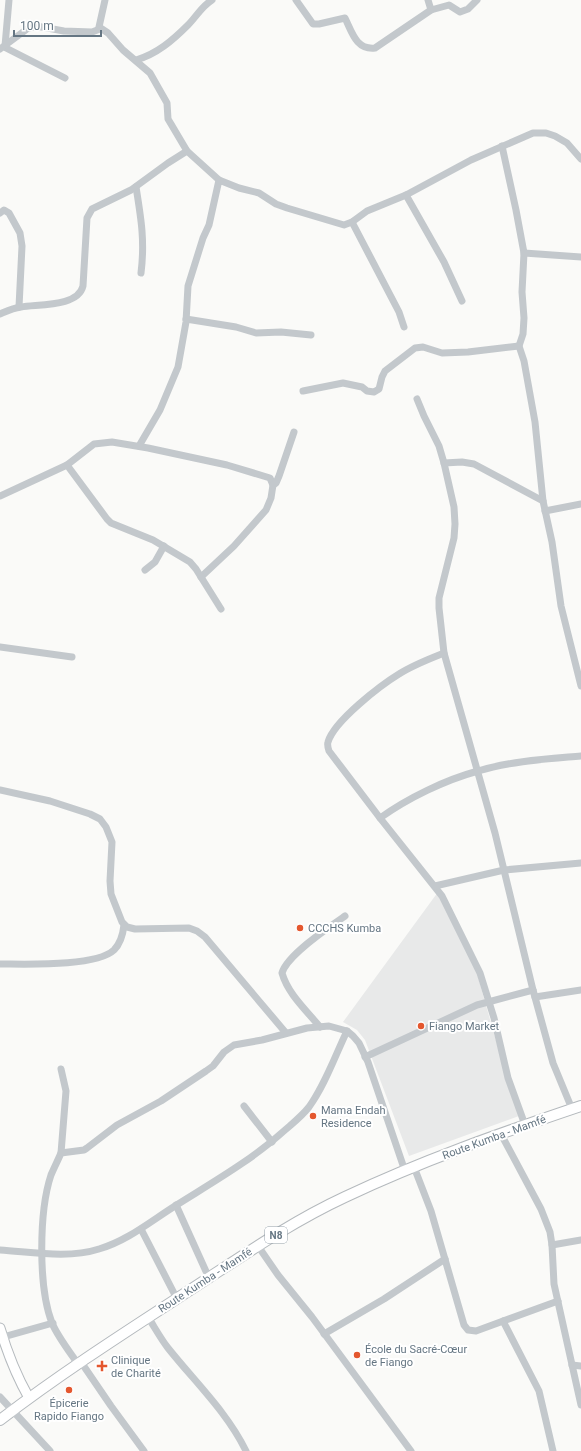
<svg xmlns="http://www.w3.org/2000/svg" width="581" height="1451" font-family="Roboto,sans-serif">
<rect width="100%" height="100%" fill="#fafaf8"/>
<path fill="#e8e9e9" d="M438,892l38,78 32,113 11,33 -110,40 -44,-116 -8,-10 -14,-8z"/>
<g fill="none" stroke-linecap="round" stroke-linejoin="round">
<defs>
<path id="major" d="M0,1328c7,24 16,47 29,70"/>
<path id="highway" d="M0,1420c60,-46 124,-87 187,-128 51,-33 102,-69 158,-95 76,-36 156,-64 236,-91"/>
</defs>
<use href="#major" stroke="#b5babe" stroke-width="11"/>
<use href="#highway" stroke="#b4b9bd" stroke-width="12"/>
<g stroke="#c3c8cc" stroke-width="7">
<path d="M9,0l-4,46 1,2 59,30"/>
<path d="M105,0l-6,27 9,6 15,17 27,23 17,30 1,16 3,5 16,27 32,29"/>
<path d="M296,0l17,24h6l26,-6c7,14 11,32 30,30l56,-38"/>
<path d="M428,0l3,10 18,-5 11,7 8,-3 9,-9"/>
<path d="M0,49l27,-20 9,-3 28,5 28,1 8,-3"/>
<path d="M136,60c21,-6 37,-20 52,-35 9,-9 13,-18 24,-25"/>
<path d="M502,146l14,64 8,43 -2,39 2,26 -1,16 -4,12 5,15 11,61 8,79 9,41 9,64 20,80"/>
<path d="M136,187c5,31 9,54 5,86"/>
<path d="M406,195l38,67 18,39"/>
<path d="M0,213l4,-3 5,3 11,20 2,13 -3,61"/>
<path d="M352,222l47,90 5,15"/>
<path d="M524,253l57,4"/>
<path d="M0,314c7,-3 13,-6 21,-7 18,-3 57,0 62,-21l4,-68 5,-9 39,-19 37,-27 19,-12"/>
<path d="M186,319l50,8 20,6 25,-1 30,3"/>
<path d="M303,391l40,-8 19,4 5,4 7,1 5,-3 3,-12 3,-6 30,-23 8,-1 19,6 26,-1 51,-6"/>
<path d="M417,399l7,17 15,30 5,17 10,44 1,17 -1,14 -15,60v10l5,45 51,180 38,157 20,73 19,46"/>
<path d="M139,446l21,-36 18,-43 8,-45 2,-36 15,-48 6,-13 10,-45 20,8 20,5 17,11 11,4 57,17 8,-3 15,-11 39,-16 65,-35 62,-27h13l9,3 12,7 14,16"/>
<path d="M444,463l18,-1 12,2 69,37"/>
<path d="M67,465l27,-21 18,-2 36,6 79,17 43,13 3,7 -2,13 -5,12 -32,36 -33,31"/>
<path d="M273,485l3,-2 3,-7 15,-44"/>
<path d="M0,496l67,-31 40,54 4,4 42,17 37,22 6,7 25,40"/>
<path d="M545,511l36,-7"/>
<path d="M145,570l10,-8 9,-16"/>
<path d="M0,647l72,10"/>
<path d="M444,653c-15,6 -31,12 -45,21 -18,11 -65,47 -71,68 -1,3 0,6 1,9l51,67 62,78 38,77 14,45 14,60 17,47"/>
<path d="M0,790l50,11 40,13 10,5 6,8 6,15 -2,39 1,13 11,28 5,5 8,2 54,-1 8,3 8,6 81,96"/>
<path d="M380,818c28,-20 65,-38 98,-47 33,-10 69,-12 103,-15"/>
<path d="M435,886l69,-16 77,-7"/>
<path d="M0,964c25,0 96,3 114,-14 7,-7 9,-16 10,-25"/>
<path d="M535,997l46,-7"/>
<path d="M320,1027c-14,-17 -32,-33 -38,-54 5,-18 47,-46 63,-57"/>
<path d="M365,1057l112,-52 56,-15"/>
<path d="M244,1106l28,36"/>
<path d="M501,1134l40,75 9,23 2,13 2,39 27,121"/>
<path d="M61,1153l5,-62 -5,-22"/>
<path d="M414,1167l17,44 33,114 4,5 8,1 82,-30"/>
<path d="M176,1205l33,73"/>
<path d="M141,1229l36,70"/>
<path d="M552,1245l29,-5"/>
<path d="M258,1246l20,29 34,42 99,134"/>
<path d="M0,1250c32,2 68,9 99,-1 28,-8 52,-28 76,-43 38,-24 77,-46 110,-76 8,-7 17,-14 24,-23 16,-22 26,-51 38,-76"/>
<path d="M148,1317c7,11 13,22 20,31 27,34 59,64 78,103"/>
<path d="M503,1321l36,70 14,60"/>
<path d="M324,1334l60,-35 61,-40"/>
<path d="M0,1338l53,-15"/>
<path d="M81,1362l30,44 33,45"/>
<path d="M78,1364c-9,-13 -20,-27 -26,-41 -14,-36 -13,-112 -1,-148 3,-7 7,-15 10,-22l23,-3 3,-2 30,-23 44,-24 45,-30 7,-5 11,-14 10,-7 28,-5 45,-12 22,-2 18,5 6,5 6,7 9,19 37,109"/>
<path d="M572,1365l9,1"/>
<path d="M0,1397l50,54"/>
</g>
<use href="#major" stroke="#fff" stroke-width="9"/>
<use href="#highway" stroke="#fff" stroke-width="10"/>
</g>
<g fill="#e4572e" stroke="#fff" stroke-width="1.5">
<circle cx="300" cy="928" r="4"/>
<circle cx="421" cy="1026" r="4"/>
<circle cx="313" cy="1116" r="4"/>
<circle cx="357" cy="1355" r="4"/>
<path d="M100 1360h4v4h4v4h-4v4h-4v-4h-4v-4h4z"/>
<circle cx="69" cy="1390" r="4"/>
</g>
<g text-anchor="middle" stroke-width="4" stroke-linejoin="round" paint-order="stroke">
<rect fill="#fff" stroke="#939fa8" stroke-width="1" x="265" y="1227" width="22" height="16" rx="3"/>
<g font-size="10" font-weight="bold" fill="#657683">
<text x="276" y="1239">N8</text>
</g>
<g font-size="11" fill="#657683" stroke="#fff" text-anchor="start">
<text x="308" y="932">CCCHS Kumba</text>
<text x="429" y="1030">Fiango Market</text>
<text x="321" y="1114">Mama Endah<tspan x="321" dy="13">Residence</tspan></text>
<text x="365" y="1353">École du Sacré-Cœur<tspan x="365" dy="13">de Fiango</tspan></text>
<text x="111" y="1364">Clinique<tspan x="111" dy="13">de Charité</tspan></text>
<text x="69" y="1407" text-anchor="middle">Épicerie<tspan x="69" dy="13">Rapido Fiango</tspan></text>
</g>
<g font-size="11" fill="#657683" stroke="#fff">
<text transform="translate(494 1137) rotate(-20)" y="4">Route Kumba - Mamfé</text>
<text transform="translate(205 1280) rotate(-33)" y="4">Route Kumba - Mamfé</text>
</g>
</g>
<path d="M14 30v6h87v-6" fill="none" stroke="#657683" stroke-width="2"/>
<text x="20" y="30" font-size="12" fill="#657683" stroke="#ffffff" stroke-width="3" paint-order="stroke">100 m</text>
</svg>
